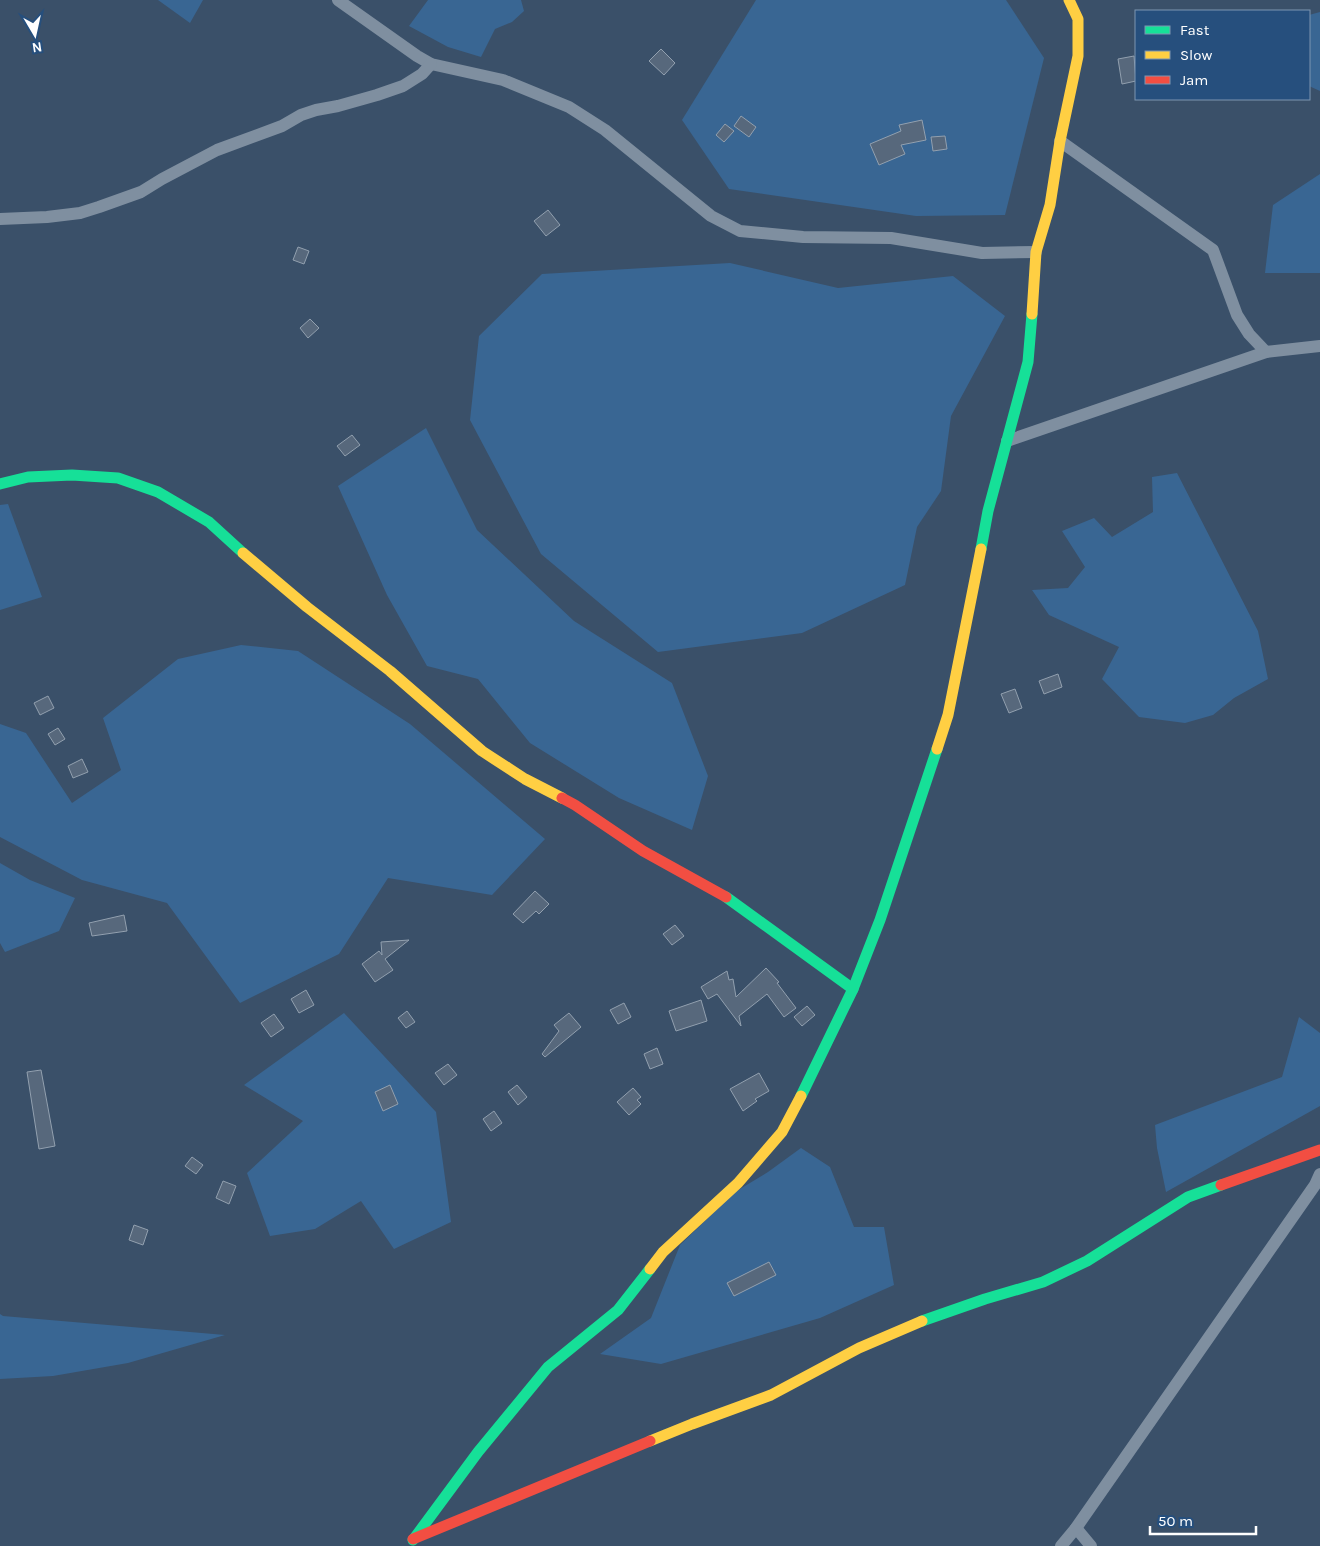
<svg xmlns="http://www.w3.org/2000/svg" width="1320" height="1546" font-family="Karla,sans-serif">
<rect width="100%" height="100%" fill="#3a5069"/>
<g fill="#396693">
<path d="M158,0h45l-13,23z"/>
<path d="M428,0h93l3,11 -12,11 -17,7 -14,28 -33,-10 -39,-21z"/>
<path d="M756,0h250l38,58 -39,157 -89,1 -187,-27 -47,-69z"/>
<path d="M1320,12v79l-11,-5v-71z"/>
<path d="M1320,174v99h-55l8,-68z"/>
<path d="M730,263l108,25 115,-12 52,40 -54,100 -10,75 -24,36 -12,58 -103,48 -144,19 -117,-98 -71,-134 9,-84 63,-62z"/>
<path d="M426,428l51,102 97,91 98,62 36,93 -16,54 -73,-32 -89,-55 -52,-64 -51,-13 -40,-71 -49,-109z"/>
<path d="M1177,473l81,158 10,48 -34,19 -21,17 -28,8 -46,-6 -37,-38 17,-32 -70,-32 -17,-25 36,-2 17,-21 -23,-36 32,-13 18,19 41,-25 -1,-35z"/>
<path d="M8,504l34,93 -42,13v-105z"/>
<path d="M241,645l57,6 112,73 135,115 -53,56 -104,-17 -49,76 -99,49 -73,-100 -85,-23 -82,-43v-113l26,9 46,70 49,-33 -18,-52 75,-59z"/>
<path d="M0,863l30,17 45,18 -16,33 -54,21 -5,-9z"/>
<path d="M344,1013l92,99 15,110 -57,27 -33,-48 -46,28 -45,7 -23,-63 56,-52 -59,-36z"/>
<path d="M1299,1017l21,16v73l-154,86 -9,-44 -2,-23 127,-48z"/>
<path d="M801,1148l29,19 24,60h30l10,58 -74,33 -159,46 -61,-10 51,-36 29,-73 55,-53 33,-20z"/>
<path d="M0,1314l3,2 222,19 -97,28 -75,13 -53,3z"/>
</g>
<g fill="#57687c" stroke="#92a0af">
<path d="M661,49l14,14 -11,12 -15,-14z"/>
<path d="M1134,56l2,25 -14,3 -4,-25z"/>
<path d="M741,116l15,11 -7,10 -15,-11z"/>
<path d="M922,120l4,20 -25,5 4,9 -26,11 -9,-21 31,-13 -2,-6z"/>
<path d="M725,124l9,7 -10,11 -8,-7z"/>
<path d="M945,136l2,13 -14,2 -2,-14z"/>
<path d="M548,210l12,15 -14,11 -12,-15z"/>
<path d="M298,247l11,4 -5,13 -11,-4z"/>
<path d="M310,319l9,9 -11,10 -8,-10z"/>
<path d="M352,435l8,10 -15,11 -8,-10z"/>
<path d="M1058,674l4,13 -18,7 -5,-13z"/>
<path d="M1015,689l7,19 -13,5 -8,-19z"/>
<path d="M48,696l6,12 -14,7 -6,-12z"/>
<path d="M58,728l7,11 -10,6 -7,-11z"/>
<path d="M82,759l6,13 -15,6 -5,-12z"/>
<path d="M535,891l14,13 -10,10 -3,-3 -13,12 -10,-9z"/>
<path d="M124,915l3,16 -35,5 -3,-13z"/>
<path d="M675,925l9,11 -12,9 -9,-11z"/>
<path d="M409,940l-24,19 8,11 -18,12 -13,-18 17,-13 3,4 -1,-13z"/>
<path d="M766,968l13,14 -2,1 19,25 -12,9 -17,-23 -28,22 2,10 -24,-32 -9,5 -7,-12 26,-16 2,9 4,-1 3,18z"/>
<path d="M306,990l8,15 -15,8 -8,-14z"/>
<path d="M701,1000l6,21 -31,10 -7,-20z"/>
<path d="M624,1003l7,14 -13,7 -8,-14z"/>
<path d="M807,1006l8,9 -13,11 -8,-9z"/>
<path d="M407,1011l8,11 -9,6 -8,-10z"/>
<path d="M569,1013l12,14 -36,30 -3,-3 17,-23 -5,-6z"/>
<path d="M274,1014l10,14 -13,9 -10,-14z"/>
<path d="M657,1048l6,16 -13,5 -6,-15z"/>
<path d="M448,1064l9,11 -13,10 -9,-12z"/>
<path d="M41,1070l14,76 -16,3 -12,-77z"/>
<path d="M759,1073l10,18 -14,8 2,2 -14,10 -13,-22z"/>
<path d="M390,1085l8,19 -15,7 -8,-19z"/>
<path d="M517,1085l10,12 -9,8 -10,-13z"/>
<path d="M633,1088l8,9 -4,3 4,4 -12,11 -12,-13z"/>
<path d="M494,1111l8,12 -11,8 -8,-12z"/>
<path d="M192,1157l11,8 -7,9 -11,-8z"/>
<path d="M223,1181l13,5 -7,18 -13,-6z"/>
<path d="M134,1225l14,5 -5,15 -14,-5z"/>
<path d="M769,1262l7,13 -42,21 -7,-13z"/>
</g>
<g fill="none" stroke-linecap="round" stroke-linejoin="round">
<g stroke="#7f8fa0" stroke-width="12">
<path d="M338,0l79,56 14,8 72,16 66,27 36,23 106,86 29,15 63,6 88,1 91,15 54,-1"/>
<path d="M1060,141l153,109 24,65 12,19 17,18"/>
<path d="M0,219l47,-2 33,-4 19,-6 42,-15 21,-13 55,-29 65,-24 19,-11 15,-5 22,-4 39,-11 26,-9 19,-12 9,-10"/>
<path d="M1007,441l259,-89 54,-6"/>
<path d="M1076,1528l15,18"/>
<path d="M1061,1546l15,-18 239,-343 5,-11"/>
</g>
<g stroke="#16e098" stroke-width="11">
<path d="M0,484l28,-7 44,-2 46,3 40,14 51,30 34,31"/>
<path d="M981,549l7,-38 40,-149 4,-48"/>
<path d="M726,897l127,92"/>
<path d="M801,1096l52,-107 27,-69 57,-171"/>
<path d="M922,1321l63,-22 58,-17 44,-21 101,-64 33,-12"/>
<path d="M413,1540l65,-88 70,-85 70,-57 32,-41"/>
</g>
<g stroke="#ffcf43" stroke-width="11">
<path d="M1032,314l4,-62 14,-47 10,-64 18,-85v-37l-9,-19"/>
<path d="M243,553l64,54 83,64 92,80 43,28 37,19"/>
<path d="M937,749l11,-34 33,-166"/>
<path d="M650,1269l13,-17 75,-69 44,-51 19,-36"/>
<path d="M650,1441l42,-17 79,-29 88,-47 63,-27"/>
</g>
<g stroke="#f24e42" stroke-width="11">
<path d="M562,798l13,7 68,46 83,46"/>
<path d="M1221,1185l99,-35"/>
<path d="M413,1539l237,-98"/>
</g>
</g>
<rect x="1135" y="10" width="175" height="90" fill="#264f7d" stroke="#7d95b1"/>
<rect x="1145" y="26" width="25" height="8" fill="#16e098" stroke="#7d95b1"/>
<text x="1180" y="35" font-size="15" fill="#ffffff">Fast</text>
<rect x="1145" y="51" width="25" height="8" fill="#ffcf43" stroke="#7d95b1"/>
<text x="1180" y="60" font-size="15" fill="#ffffff">Slow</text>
<rect x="1145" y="76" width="25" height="8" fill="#f24e42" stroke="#7d95b1"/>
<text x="1180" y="85" font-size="15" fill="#ffffff">Jam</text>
<g transform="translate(35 35) rotate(171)" stroke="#264f7d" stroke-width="4" paint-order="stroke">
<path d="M0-4L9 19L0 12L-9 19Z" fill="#ffffff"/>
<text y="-8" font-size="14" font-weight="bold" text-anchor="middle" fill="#ffffff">N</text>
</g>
<path d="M1150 1526v8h106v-8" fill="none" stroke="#ffffff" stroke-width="2.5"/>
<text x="1158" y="1526" font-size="15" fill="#ffffff" stroke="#264f7d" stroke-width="4" paint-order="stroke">50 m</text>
</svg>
